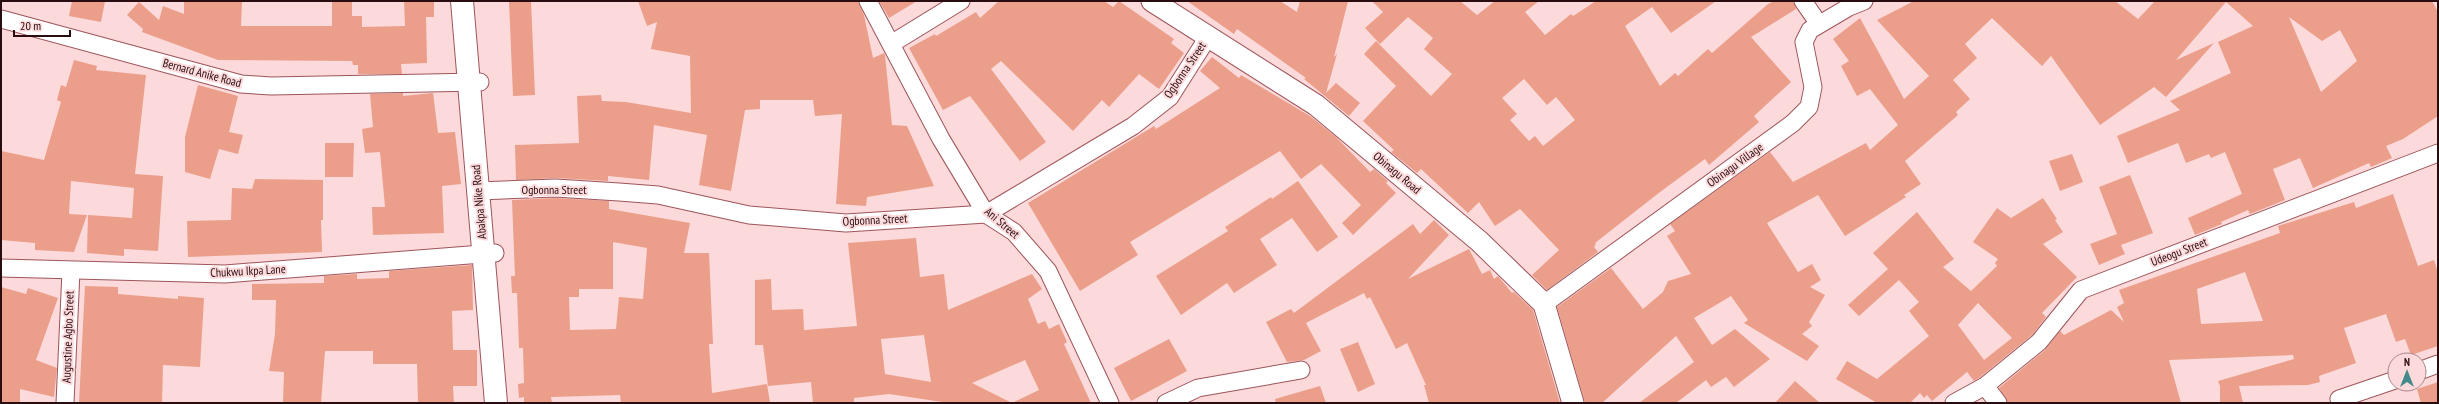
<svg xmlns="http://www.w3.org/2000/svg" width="2439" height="404" font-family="'PT Sans Narrow',sans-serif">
<rect width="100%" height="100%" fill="#fcd9da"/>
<g fill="#eb9f8a" fill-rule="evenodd">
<path d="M72,1h33l-4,21 -32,-6z"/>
<path d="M184,1h58l-1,25h91v-25h20v15h10v11l43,-1 -1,-25h30v16h-8l1,46 -26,1 1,10h-44v-9h-5l-1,-4 -134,-1 -76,-28 1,-3 -16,-14 12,-13 20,18 4,-14 21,8z"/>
<path d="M509,1h22l4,94 -22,1z"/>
<path d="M638,1h220l6,14 9,43 11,-5 1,2 7,70 15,1 27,60 -67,11 -1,9 -30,-2 6,-90 -27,2 -2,-16h-53v9l-15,1 -14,81 -32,-6 8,-50 -53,-10 -5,55 -41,-4v5l-52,-3 -40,2 -1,-35 64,-2 -2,-47 24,-1 1,6 24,1 65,11 -1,-57 -39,-7 6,-27 -10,4z"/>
<path d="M879,1h38l-28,17z"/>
<path d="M999,1h105l9,6 6,-6 55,38 -3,4 13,10 -25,36 -20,-15 -30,33 -7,-7 -29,31 -72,-70 -10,8 55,73 -26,19 -50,-65 -27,14 -34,-62 26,-14 1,2 40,-24 4,6z"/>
<path d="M1187,1h93l17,11 3,-11h48l-14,56 3,-3 -11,39 10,-10 24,20 -11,13 -45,-37 2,-1 -69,-49 -3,5z"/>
<path d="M1372,1h88l17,14 18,-14h44l-14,11 20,23 26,-21 2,2 23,-15h120l-45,32 -19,-26 -27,19 35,60 15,-13 3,3 30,-27 4,4 56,-49 6,-3h19l3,8 -45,28 40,45 -37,34 5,6 -50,43 -4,-6 -45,33 -65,51 1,1 -2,3 4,5 -51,38 -15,-15 27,-25 -39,-41 -25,17 -16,-24 -11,11 -47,-44 -4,4 -26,-21 3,-2 -31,-29 33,-35 -32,-32 12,-13 55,55 21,-22 -28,-25 9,-11 -25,-21 -28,27 -15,-16 18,-16zM1524,79l23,26 9,-8 19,23 -32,26 -8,-10 -6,5 -19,-21 7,-6 -15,-16z"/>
<path d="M1914,1h201l23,18 17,-18h277l6,11v104l-35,23 -17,7 6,12 -21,9 -2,-4 -56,25 -13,-30 -27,11 12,31 -35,14 -2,-4 -27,12 1,2 -27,11 -7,-17 54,-24 -17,-42 -14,6 -2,-4 -23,9 -8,-20 -50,20 -11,-27 63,-26 -10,-9 61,-28 -13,-31 35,-16 -27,-24 -50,58 38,-17 -48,54 -12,-10 -54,38 -49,-69 -9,10 -50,-48 -27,26 12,14 -24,22 17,19 -14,13 2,3 -53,46 16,23 -17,11 2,2 -61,39 -27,-41 -51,28 31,49 14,-8 9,16 -11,7 15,8 -16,27 3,4 -10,8 17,12 -12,15 -63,-38 4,-3 -17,-24 -37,22 18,27 23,-16 35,30 -36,28 -8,-10 -15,10 -5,-7 -30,23h-37l55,-41 -18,-26 -74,67h-17l-28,-96 54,-39 32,41 20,-17 5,-11 23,-7 -24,-38 8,-5 -5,-7 100,-72 23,30 73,-39 4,7 28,-25 -28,-36 -13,7 -16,-30 8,-5 -16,-22 27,-21 44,81 25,-23 -52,-56zM2289,17l33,24 18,-11 17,31 -36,31z"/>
<path d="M1212,57l27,21 2,-3 69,41 26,21 34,35 4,-3 14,12 -2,2 10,10 -43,42 -11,-12 19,-18 -40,-41 -20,15 -21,-28 -150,91 8,13 -58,36 -52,-88 126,-77 2,3 64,-41 -20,-17z"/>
<path d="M74,60l23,6 -1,4 50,5 -11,99 28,2 -5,75 -34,-2v7l-37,-3 1,-38 44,3 2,-30 -63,-7 -2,33 18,1 -13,37 -39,-2v-7l-34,-3v-89l43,9 17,-58 -4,-2 4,-15 5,2z"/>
<path d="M198,85l40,11 -9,36 14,3 -5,19 -19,-5 -9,30 -25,-7v-35z"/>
<path d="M403,93v3l30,-3 5,40 17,-1 6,52 -19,2 2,47 -71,2 -1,-28h13l-5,-55 -15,1 -3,-24 11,-2 -3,-33z"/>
<path d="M325,143h29l-1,34h-28z"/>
<path d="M2072,154l11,28 -23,9 -11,-30z"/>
<path d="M2130,175l23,58 -32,12 4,9 -26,11 -9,-21 27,-10 -18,-47z"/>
<path d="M255,179l68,1v40h-2l1,32 -134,5 -1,-36 44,-1 1,-32 20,1z"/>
<path d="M1298,181l40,56 -21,15 -25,-34 -32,21 17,26 -43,28 -7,-10 -46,32 -25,-39 72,-45 -3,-4 46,-30 1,2z"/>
<path d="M2393,194l25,72 16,-6 4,13v73l-27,9 -6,-16 -9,3 -10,-28 -42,14 12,35 -37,13 1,6 -12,3 -69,1 4,17h-23v-17l-2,-5 76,-22 -1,-4 -124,5 12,43h-173l-9,-15 46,-38 15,-19 4,4 47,-25 13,12 -7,-15 7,-4 -5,-13 161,-57 -2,-7 76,-24 2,6zM2245,272l18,49 -62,3 -4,-35z"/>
<path d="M555,198l54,3v8l81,14 -6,30h25l4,91h-4l3,49 55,-9 3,19h-149l-1,-8 -69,2 1,6h-28v-6l-5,1 -1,-14 6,-1 -1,-35h-4l-2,-55h-5l-1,-17h4l-3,-76zM613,242l34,6 -4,51 -24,-2 -3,32 -46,1 -1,-33h10v-8h34z"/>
<path d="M2043,198l14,21 -2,1 8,12 -20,12 34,33 -35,36 4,4 -14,18 -53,43 -5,3 -7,-9 -35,29 -5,-6 -3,3 -4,-5 -10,10h-33l-41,-24 11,-18 30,18 52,-43 -20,-25 10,-9 -20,-22 -40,36 -11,-11 40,-36 -15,-16 44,-41 37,47 -11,8 28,24 26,-25 -2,-3 3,-4 -25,-17 24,-34 14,10zM1978,303l34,35 -28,22 -26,-35z"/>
<path d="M1434,220l15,15 -41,44 61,-30 13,25 8,-4 4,9 4,-3 14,17 2,-1 19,18 27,93h-131l-5,-18h2l-19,-42 -11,6 -26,-52 -3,2 -3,-6 -58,30 15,28 -17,9 -17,2 -21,-40 25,-13 3,4 119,-89 7,10z"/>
<path d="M916,238l4,39 24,-3 4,36 84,-36 10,15 -14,10 10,25 7,-3 4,8 10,-5 8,18 -3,2 27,59h-79l27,-13 -14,-30 -53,23 40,20h-63l-60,-9 -35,4v5h-41l-2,-21 -43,4 -5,-41h-8v-65l16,-1 1,31 31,-1 1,21 53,-4 -9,-83zM924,335l7,47 -46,-8 -4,-35z"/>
<path d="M472,265l1,45 -21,1 1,39h24v36h-24l1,17h-36l-1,-39h-44v-13h-48l-4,52h-38l1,-31 -15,-1 6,-37 1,-34h-24v-16l72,-1v-7l33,-2v5l32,-1v-7z"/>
<path d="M85,286l33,1v7l60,5v-3l26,2 -4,69 -37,-2 -1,38h-83z"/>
<path d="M1,287l25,7 2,-6 30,10 -22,62 21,8 -3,29 -34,-8v14h-19z"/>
<path d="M1169,339l18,32 -56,30 -17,-33z"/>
<path d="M1358,342l17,42 -17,8 -18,-43z"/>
<path d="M1795,381l25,22h-45z"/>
<path d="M2438,382v21h-17l-4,-14z"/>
<path d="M1320,386l6,17h-50l-1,-4z"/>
</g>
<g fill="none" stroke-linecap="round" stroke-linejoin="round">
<defs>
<g id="minor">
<path d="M868,1l73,138 45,75 28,18 34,39 62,132"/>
<path d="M1803,1l16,23"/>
<path d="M1,19l240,65 30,2 209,-4"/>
<path d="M891,44l70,-43"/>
<path d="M478,191l77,-3 64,4 39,3 91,20 97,8 140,-9 147,-88 37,-29 38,-60"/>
<path d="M1,268l224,6 270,-21"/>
<path d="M1544,304l249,-181 16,-16 4,-20 -9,-45 6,-12 39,-23 15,-6"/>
<path d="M2419,371l19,-7"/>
<path d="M1985,386l13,17"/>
<path d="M2339,399l56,-19"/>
<path d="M65,403l6,-132"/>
<path d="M1166,403l32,-15 103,-18"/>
<path d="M1954,403l31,-17 54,-44 42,-52 357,-137"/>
</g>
<path id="tertiary" d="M1152,1l164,104 163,136 65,63 29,99"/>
<path id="primary" d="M462,1l34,402"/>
</defs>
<use href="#minor" stroke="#9d555a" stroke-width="19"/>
<use href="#tertiary" stroke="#9d555a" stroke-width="23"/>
<use href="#primary" stroke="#9d555a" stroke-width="24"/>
<use href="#minor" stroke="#fff" stroke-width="17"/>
<use href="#tertiary" stroke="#fff" stroke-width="21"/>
<use href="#primary" stroke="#fff" stroke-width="22"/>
</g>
<g text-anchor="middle" stroke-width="4" stroke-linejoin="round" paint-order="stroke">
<g font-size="12" fill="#280c0f" stroke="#fcd9da">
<text transform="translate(1185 70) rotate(-56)" y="4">Ogbonna Street</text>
<text transform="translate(202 73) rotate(15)" y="4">Bernard Anike Road</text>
<text transform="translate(1735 165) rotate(-36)" y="4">Obinagu Village</text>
<text transform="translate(1397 173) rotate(40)" y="4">Obinagu Road</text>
<text x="554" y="194">Ogbonna Street</text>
<text transform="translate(479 202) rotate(-95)" y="4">Abakpa Nike Road</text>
<text transform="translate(875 220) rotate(-3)" y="4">Ogbonna Street</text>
<text transform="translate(1002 223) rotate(40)" y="4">Ani Street</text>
<text transform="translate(2179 252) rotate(-21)" y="4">Udeogu Street</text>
<text transform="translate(248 271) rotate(-3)" y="4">Chukwu Ikpa Lane</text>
<text transform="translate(68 337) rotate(-88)" y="4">Augustine Agbo Street</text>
</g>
</g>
<rect width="2439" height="404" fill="none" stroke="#280c0f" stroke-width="4"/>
<g transform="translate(2407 372)"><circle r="19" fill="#fcd9da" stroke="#a78789"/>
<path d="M0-3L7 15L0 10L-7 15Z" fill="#428a8b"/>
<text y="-6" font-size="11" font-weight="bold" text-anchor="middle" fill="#280c0f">N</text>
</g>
<path d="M14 30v6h56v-6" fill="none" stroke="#280c0f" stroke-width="2"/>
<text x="20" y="30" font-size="12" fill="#280c0f" stroke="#fcd9da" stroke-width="3" paint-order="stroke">20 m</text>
</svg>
